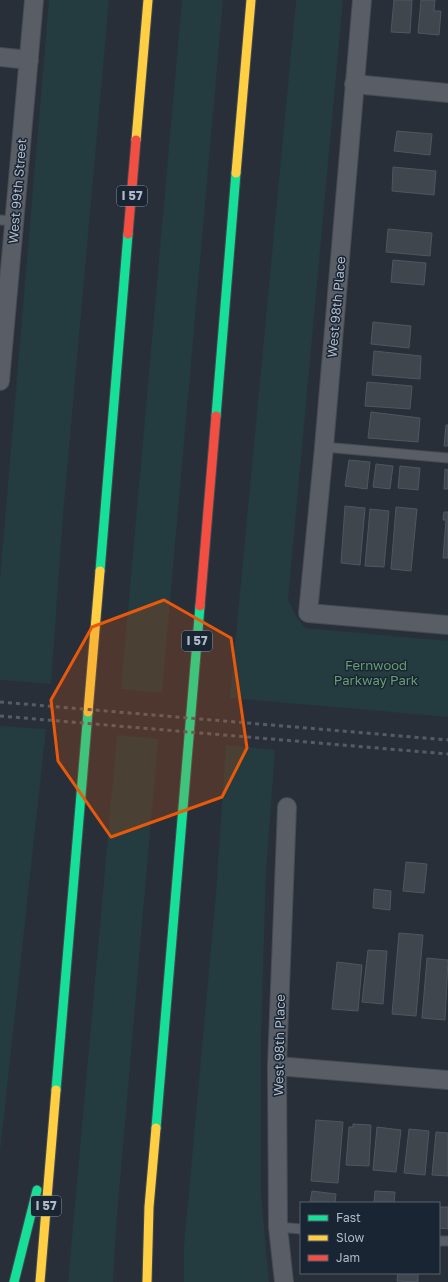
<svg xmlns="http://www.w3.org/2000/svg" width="448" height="1282" font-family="'Golos Text',sans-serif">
<rect width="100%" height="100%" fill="#282f38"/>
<g fill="#243b3f">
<path d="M49,0h60l-46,516 -12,168 -51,-4v-102z"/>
<path d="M182,0h41l-61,693 -41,-4z"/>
<path d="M296,0h47l-55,600 8,16 9,12 143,13v76l-218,-19z"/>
<path d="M0,726l46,3 -46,423z"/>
<path d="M117,735l41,4 -42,489 -3,54h-45z"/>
<path d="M226,745l49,5 -9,122 -5,166v155l8,89h-85v-36l32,-353z"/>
</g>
<g fill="#3f464e" stroke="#4f5660">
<path d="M394,0h18l-2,33 -19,-1z"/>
<path d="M421,0h14l-1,11h7l-2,24 -21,-2z"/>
<path d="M397,131l35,3 -2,21 -36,-4z"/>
<path d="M393,167l43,4 -2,24 -42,-4z"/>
<path d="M388,229l44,4 -2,23 -44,-4z"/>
<path d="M393,260l33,3 -2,22 -33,-3z"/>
<path d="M373,322l38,4 -2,22 -38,-4z"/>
<path d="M374,351l47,5 -1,23 -48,-4z"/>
<path d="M367,382l45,4 -2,23 -45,-3z"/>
<path d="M371,412l49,6 -2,24 -50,-4z"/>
<path d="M446,425h2v21h-4z"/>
<path d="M349,460l21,2 -3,27 -22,-3z"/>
<path d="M376,464l17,2 -3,23 -17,-2z"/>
<path d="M400,466l20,2 -2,22 -20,-2z"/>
<path d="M445,469l3,1v19h-4z"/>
<path d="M345,506l20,2 -5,57 -19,-2z"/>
<path d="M396,507l21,2 -6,62 -20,-2z"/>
<path d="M370,509l19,2 -5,56 -19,-1z"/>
<path d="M444,512h4v46h-5l3,-38h-3z"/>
<path d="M406,862l21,2 -3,29 -21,-2z"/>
<path d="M374,889l17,2 -1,19 -17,-2z"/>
<path d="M399,933l24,2 -7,81 -24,-2z"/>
<path d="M368,950l19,1 -4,53 -21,-2z"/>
<path d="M427,958l21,2 -3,60 -23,-2z"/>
<path d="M337,962l25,3 -4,46 -26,-2z"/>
<path d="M316,1120l27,2 -5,61 -27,-2z"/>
<path d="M353,1124l18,1 -2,41 -23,-1 3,-38h4z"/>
<path d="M377,1127l24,3 -5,42 -23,-2z"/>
<path d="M409,1129l20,2 -4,44 -21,-2z"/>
<path d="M436,1132l12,1v43l-16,-1z"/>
<path d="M312,1191l24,3 -1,9h-25z"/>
<path d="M375,1191l20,1 -1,11h-20z"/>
<path d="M439,1207h9v22l-9,-1z"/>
<path d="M398,1273h20v9l-21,-1z"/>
</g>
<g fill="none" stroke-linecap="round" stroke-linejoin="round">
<defs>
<g id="lane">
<path d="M0,220l14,1"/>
<path d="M324,447l124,11"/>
<path d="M278,1227l23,2"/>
<path d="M439,1241h9"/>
</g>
<g id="street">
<path d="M362,0l-38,447 -16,166 140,12"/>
<path d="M0,57l29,3"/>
<path d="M354,84l94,9"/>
<path d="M0,381l34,-381"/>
<path d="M277,1066l171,14"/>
<path d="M284,1282l-6,-55 -1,-161 10,-259"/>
</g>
<g id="fast">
<path d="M216,416l20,-243"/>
<path d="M100,571l28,-337"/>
<path d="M56,1090l32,-378"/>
<path d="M156,1128l44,-522"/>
<path d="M14,1282l23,-92"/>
</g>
<g id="slow">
<path d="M136,140l12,-140"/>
<path d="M236,173l15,-173"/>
<path d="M88,712l12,-141"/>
<path d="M40,1282l16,-192"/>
<path d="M147,1282l2,-75 7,-79"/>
</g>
<g id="jam">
<path d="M128,234l8,-94"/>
<path d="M200,606l16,-190"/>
</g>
</defs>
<use href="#lane" stroke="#464b52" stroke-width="11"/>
<use href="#street" stroke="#464b52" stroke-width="20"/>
<use href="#fast" stroke="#444a53" stroke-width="11"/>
<use href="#slow" stroke="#444a53" stroke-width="11"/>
<use href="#jam" stroke="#444a53" stroke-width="11"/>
<use href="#lane" stroke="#585d66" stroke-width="9"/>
<use href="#street" stroke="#585d66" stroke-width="18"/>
<use href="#fast" stroke="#16e098" stroke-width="9"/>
<use href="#slow" stroke="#ffcf43" stroke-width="9"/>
<use href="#jam" stroke="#f24e42" stroke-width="9"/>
<g stroke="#565c64" stroke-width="3" stroke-dasharray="4 4" stroke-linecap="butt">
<path d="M0,702l448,38"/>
<path d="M0,716l448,38"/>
</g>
</g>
<path fill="#e8590c" fill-opacity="0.2" stroke="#e8590c" stroke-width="3" stroke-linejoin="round" d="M164,600l67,38 16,110 -25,49 -111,40 -53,-76 -7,-61 41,-73z"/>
<g text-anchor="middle" stroke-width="3" stroke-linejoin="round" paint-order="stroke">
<g fill="#1a2533" stroke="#838d9d" stroke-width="1">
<rect x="117" y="186" width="30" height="20" rx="3"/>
<rect x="182" y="631" width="30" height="20" rx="3"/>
<rect x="31" y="1196" width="30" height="20" rx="3"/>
</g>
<g font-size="12" font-weight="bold" fill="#b0baca">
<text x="132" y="200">I 57</text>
<text x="197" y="645">I 57</text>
<text x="46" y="1210">I 57</text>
</g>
<g font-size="13" fill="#b0baca" stroke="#1a2533">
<text transform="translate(17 191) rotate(-85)" y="5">West 99th Street</text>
<text transform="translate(336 307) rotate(-85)" y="5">West 98th Place</text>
<text transform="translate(279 1045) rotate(-89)" y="5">West 98th Place</text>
</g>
<g font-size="13" fill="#659e72" stroke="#1a2533">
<text x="376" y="670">Fernwood<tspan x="376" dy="15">Parkway Park</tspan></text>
</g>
</g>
<rect x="300" y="1202" width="140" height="72" fill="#1a2533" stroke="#56616f"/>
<rect x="308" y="1215" width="20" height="6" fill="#16e098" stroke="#56616f"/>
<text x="336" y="1222" font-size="12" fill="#b0baca">Fast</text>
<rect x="308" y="1235" width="20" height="6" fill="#ffcf43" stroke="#56616f"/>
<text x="336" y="1242" font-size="12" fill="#b0baca">Slow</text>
<rect x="308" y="1255" width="20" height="6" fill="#f24e42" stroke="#56616f"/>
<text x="336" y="1262" font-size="12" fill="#b0baca">Jam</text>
</svg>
